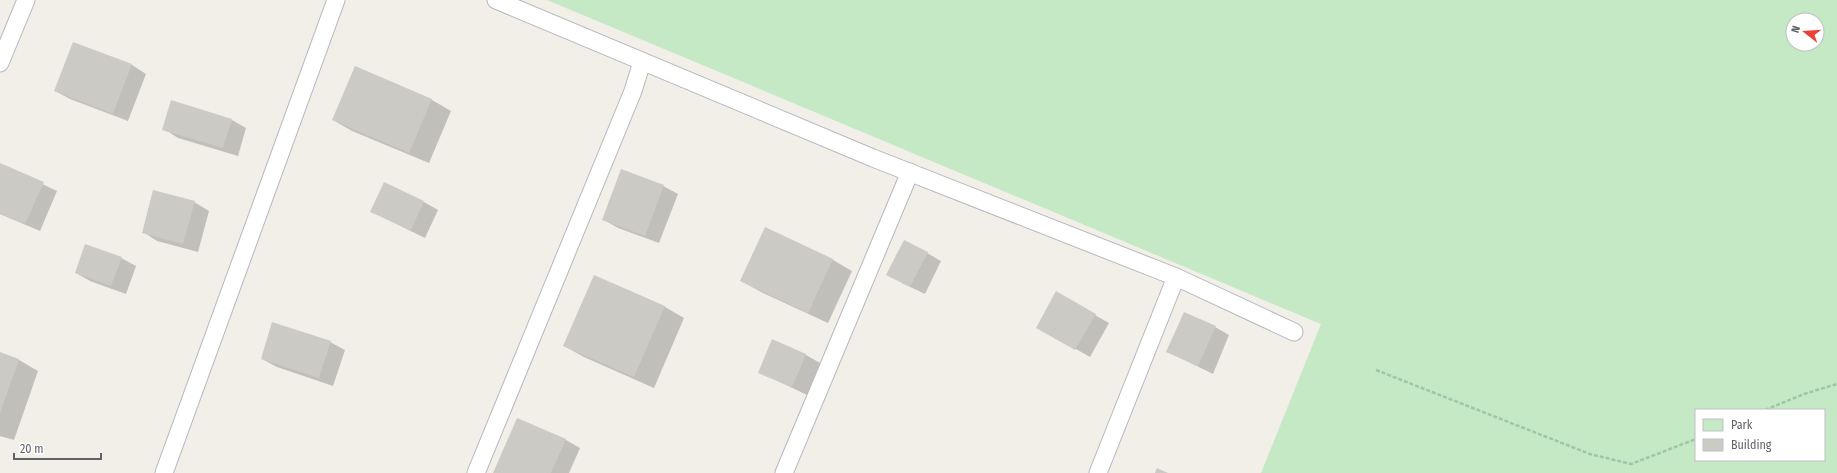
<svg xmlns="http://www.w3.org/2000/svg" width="1837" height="473" font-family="'Fira Sans Condensed',sans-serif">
<rect width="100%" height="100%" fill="#f1efe8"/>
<path fill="#c5e8c5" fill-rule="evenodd" d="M547,0h1290v473h-576l60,-149zM1793,20h24v24h-24zM1696,410h128v50h-128z"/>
<g fill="#0003">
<path d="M74,43l58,22 14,9 -18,47 -58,-22 -15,-8z"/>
<path d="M355,67l77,33 19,11 -22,52 -77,-32 -19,-11z"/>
<path d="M172,102l60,18 14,8 -8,28 -60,-18 -14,-9z"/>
<path d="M0,164l57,27 -17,40 -40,-17z"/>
<path d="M663,186l15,8 -19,49 -41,-15 -14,-8z"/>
<path d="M194,202l15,9 -11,41 -41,-11 -14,-9z"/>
<path d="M424,202l14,8 -13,28 -53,-26z"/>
<path d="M766,228l67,32 19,11 -24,52 -67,-31 -20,-11z"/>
<path d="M927,253l14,8 -16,33 -23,-11z"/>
<path d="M121,258l15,8 -10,28 -36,-13 -14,-8z"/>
<path d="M594,276l71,31 19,11 -30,70 -70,-31 -20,-11z"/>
<path d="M1056,293l53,30 -19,34 -53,-30z"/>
<path d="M1215,327l14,8 -16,39 -45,-22z"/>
<path d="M772,341l34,14 14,8 -13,32 -48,-23z"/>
<path d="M330,342l15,8 -12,36 -56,-19 -15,-8z"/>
<path d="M0,353l19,7 19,11 -24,69 -14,-4z"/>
<path d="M518,419l48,21 14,8 -11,25h-75z"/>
</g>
<g fill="#cccac5">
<path d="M73,42l59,22 -19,50 -59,-23z"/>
<path d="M355,66l77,33 -23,54 -77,-33z"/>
<path d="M171,100l61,19 -9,29 -61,-18z"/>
<path d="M0,163l44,19 -19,42 -25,-11z"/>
<path d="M621,169l43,16 -19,51 -43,-16z"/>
<path d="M384,182l40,19 -13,29 -41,-18z"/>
<path d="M153,190l42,11 -12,43 -41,-11z"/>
<path d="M765,227l68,32 -25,54 -68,-32z"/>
<path d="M904,240l24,12 -18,35 -24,-12z"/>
<path d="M85,244l37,13 -11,29 -36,-13z"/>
<path d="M594,275l71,31 -31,71 -71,-31z"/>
<path d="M1056,291l40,23 -21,36 -39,-22z"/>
<path d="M1184,312l32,14 -18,40 -32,-14z"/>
<path d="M272,322l59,19 -12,37 -58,-19z"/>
<path d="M772,339l34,15 -14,33 -34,-14z"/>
<path d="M0,352l19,7 -19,54z"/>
<path d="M517,418l49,21 -15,34h-58z"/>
<path d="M1157,468l11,5h-13z"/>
</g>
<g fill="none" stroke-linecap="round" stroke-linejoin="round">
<defs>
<g id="service">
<path d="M496,0l377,158 303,119 118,55"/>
<path d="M0,63l26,-63"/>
<path d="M164,473l172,-473"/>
<path d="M476,473l157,-382 9,-29"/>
<path d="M784,473l126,-301"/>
<path d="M1098,473l78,-196"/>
</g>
</defs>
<use href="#service" stroke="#b5b8bc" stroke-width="19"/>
<g stroke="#9cc7a9" stroke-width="2.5" stroke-dasharray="4 2" stroke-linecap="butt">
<path d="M1376,370l214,84 41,10 65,-25"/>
<path d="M1765,410l39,-16 33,-10"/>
</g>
<use href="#service" stroke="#fff" stroke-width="17"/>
</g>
<rect x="1695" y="409" width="130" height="52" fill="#ffffff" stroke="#bfc1c3"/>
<rect x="1703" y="419" width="20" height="12" fill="#c5e8c5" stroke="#bfc1c3"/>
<text x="1731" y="429" font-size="12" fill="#5f6368">Park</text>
<rect x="1703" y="439" width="20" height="12" fill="#cccac5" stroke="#bfc1c3"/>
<text x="1731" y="449" font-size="12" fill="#5f6368">Building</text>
<g transform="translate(1805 32) rotate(287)"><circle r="19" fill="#ffffff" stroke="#bfc1c3"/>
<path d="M0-3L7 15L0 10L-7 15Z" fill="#ea4335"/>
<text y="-6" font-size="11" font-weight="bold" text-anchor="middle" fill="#5f6368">N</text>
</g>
<path d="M14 453v6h87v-6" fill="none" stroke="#5f6368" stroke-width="2"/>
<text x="20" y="453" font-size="12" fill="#5f6368" stroke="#ffffff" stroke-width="3" paint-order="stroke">20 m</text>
</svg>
